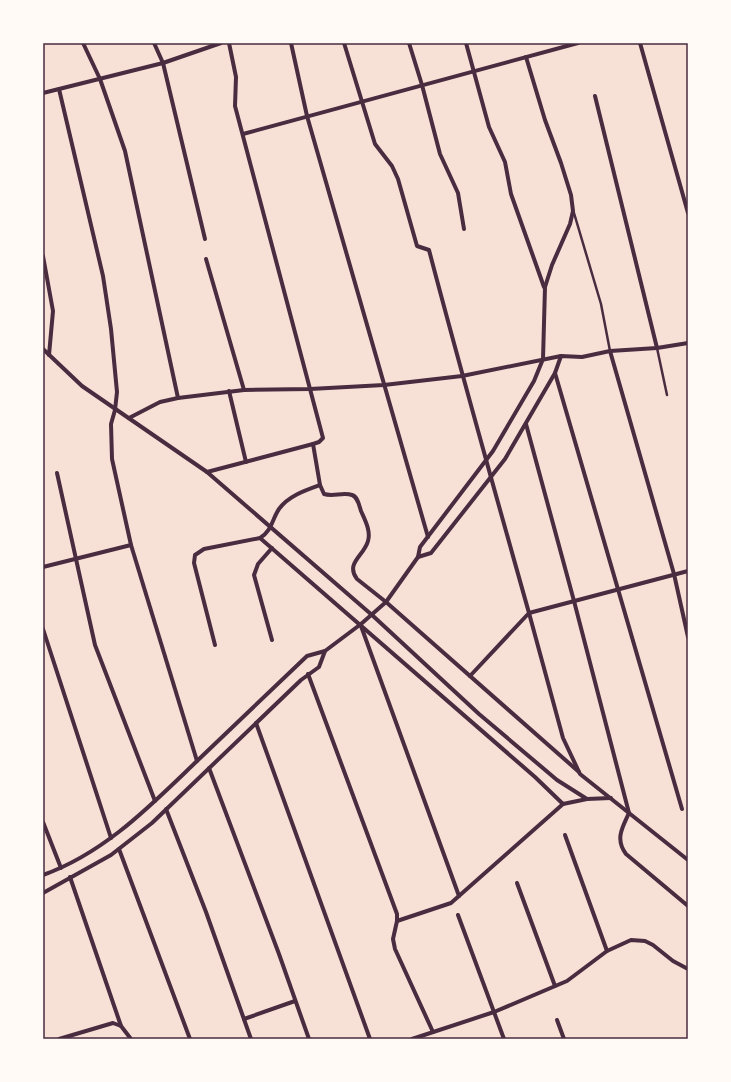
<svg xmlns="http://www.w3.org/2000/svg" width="731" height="1082" font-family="Mulish,sans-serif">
<rect width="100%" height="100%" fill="#f7e1d7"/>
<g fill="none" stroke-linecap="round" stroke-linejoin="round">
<g stroke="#4a2c40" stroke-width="2.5">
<path d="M574,213l27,91 9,47"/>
<path d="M657,348l10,47"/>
</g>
<g stroke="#4a2c40" stroke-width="4">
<path d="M83,43l17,36 25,72 53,247"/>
<path d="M154,43l9,20 42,176"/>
<path d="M291,43l16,73 121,421"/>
<path d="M344,43l31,101 17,22 6,13 19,67 12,4c32,122 66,242 100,363l-59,63"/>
<path d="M409,43l13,42 18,69 18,39 6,36"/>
<path d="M466,43l23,84 16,35 6,32 33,93"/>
<path d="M640,43l48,170"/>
<path d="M59,89l104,-26 58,-20"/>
<path d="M43,93l16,-4 44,187 8,53 6,63 -2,18 -4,14 1,35 19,86 -88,22"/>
<path d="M595,96l62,252"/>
<path d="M243,134l335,-91"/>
<path d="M43,256l10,55 -4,44"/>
<path d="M206,259l38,131"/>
<path d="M43,349l39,37 125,86 165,143 107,99 78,66 30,19"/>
<path d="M610,351l64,223 14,63"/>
<path d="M555,373l127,436"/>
<path d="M229,391l17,71"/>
<path d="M129,418l31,-16 18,-4 66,-8 66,-1 74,-4 78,-9 99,-20 21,1 28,-6 47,-3 31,-5"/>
<path d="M526,424l48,177 55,212c-7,15 -14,26 -3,41l62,52"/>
<path d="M313,444l7,41 4,9c9,3 19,-2 28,1 6,2 7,10 9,16 4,9 10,20 7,30 -4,15 -23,22 -11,38l29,23 193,170"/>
<path d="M207,472l106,-28 6,-2 4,-4 -88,-332 1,-29 -7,-34"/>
<path d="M57,473l38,172 60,156"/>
<path d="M260,538l275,239 28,27 24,-5 24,-1"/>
<path d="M131,545l66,216"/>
<path d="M418,557l13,-4 74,-94 50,-86 6,-17"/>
<path d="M688,571l-159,42 34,125 17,36 108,86"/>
<path d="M361,626l98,270"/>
<path d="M43,629l68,209"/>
<path d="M272,640l-18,-65 4,-11 14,-16"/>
<path d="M215,645l-21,-82 1,-8 9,-6 56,-11c12,-7 12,-19 19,-29 9,-13 27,-19 41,-24"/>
<path d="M308,674l89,240v7l-4,18 2,10 38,83"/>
<path d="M256,723l114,316"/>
<path d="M209,768l70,186 30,85"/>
<path d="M166,809l40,103 45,127"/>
<path d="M43,822l18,46"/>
<path d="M565,835l42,116"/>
<path d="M119,849l71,190"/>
<path d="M43,875c62,-22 108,-70 154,-114 37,-35 73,-70 110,-105l18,-5 36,-27 25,-22 32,-45 2,-10 73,-96 41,-70 9,-22 2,-72 7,-22 18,-41 3,-13 -2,-16 -10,-32 -16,-43 -19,-63"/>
<path d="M70,877l51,149"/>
<path d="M517,883l38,103"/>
<path d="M43,893l68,-38 41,-32 149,-143 18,-13 6,-16"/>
<path d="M458,915l46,124"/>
<path d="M397,921l54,-18 112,-99"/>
<path d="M244,1019l51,-18"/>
<path d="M557,1020l7,19"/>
<path d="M59,1039l54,-16 8,3 10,13"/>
<path d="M412,1039l82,-27 73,-31 40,-30 24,-11 14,1 8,4 20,16 15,8"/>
</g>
</g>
<rect width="731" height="1082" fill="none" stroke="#fffaf5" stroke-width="88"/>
<rect x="44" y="44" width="643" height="994" fill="none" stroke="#4a2c40" stroke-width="1.5"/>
</svg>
